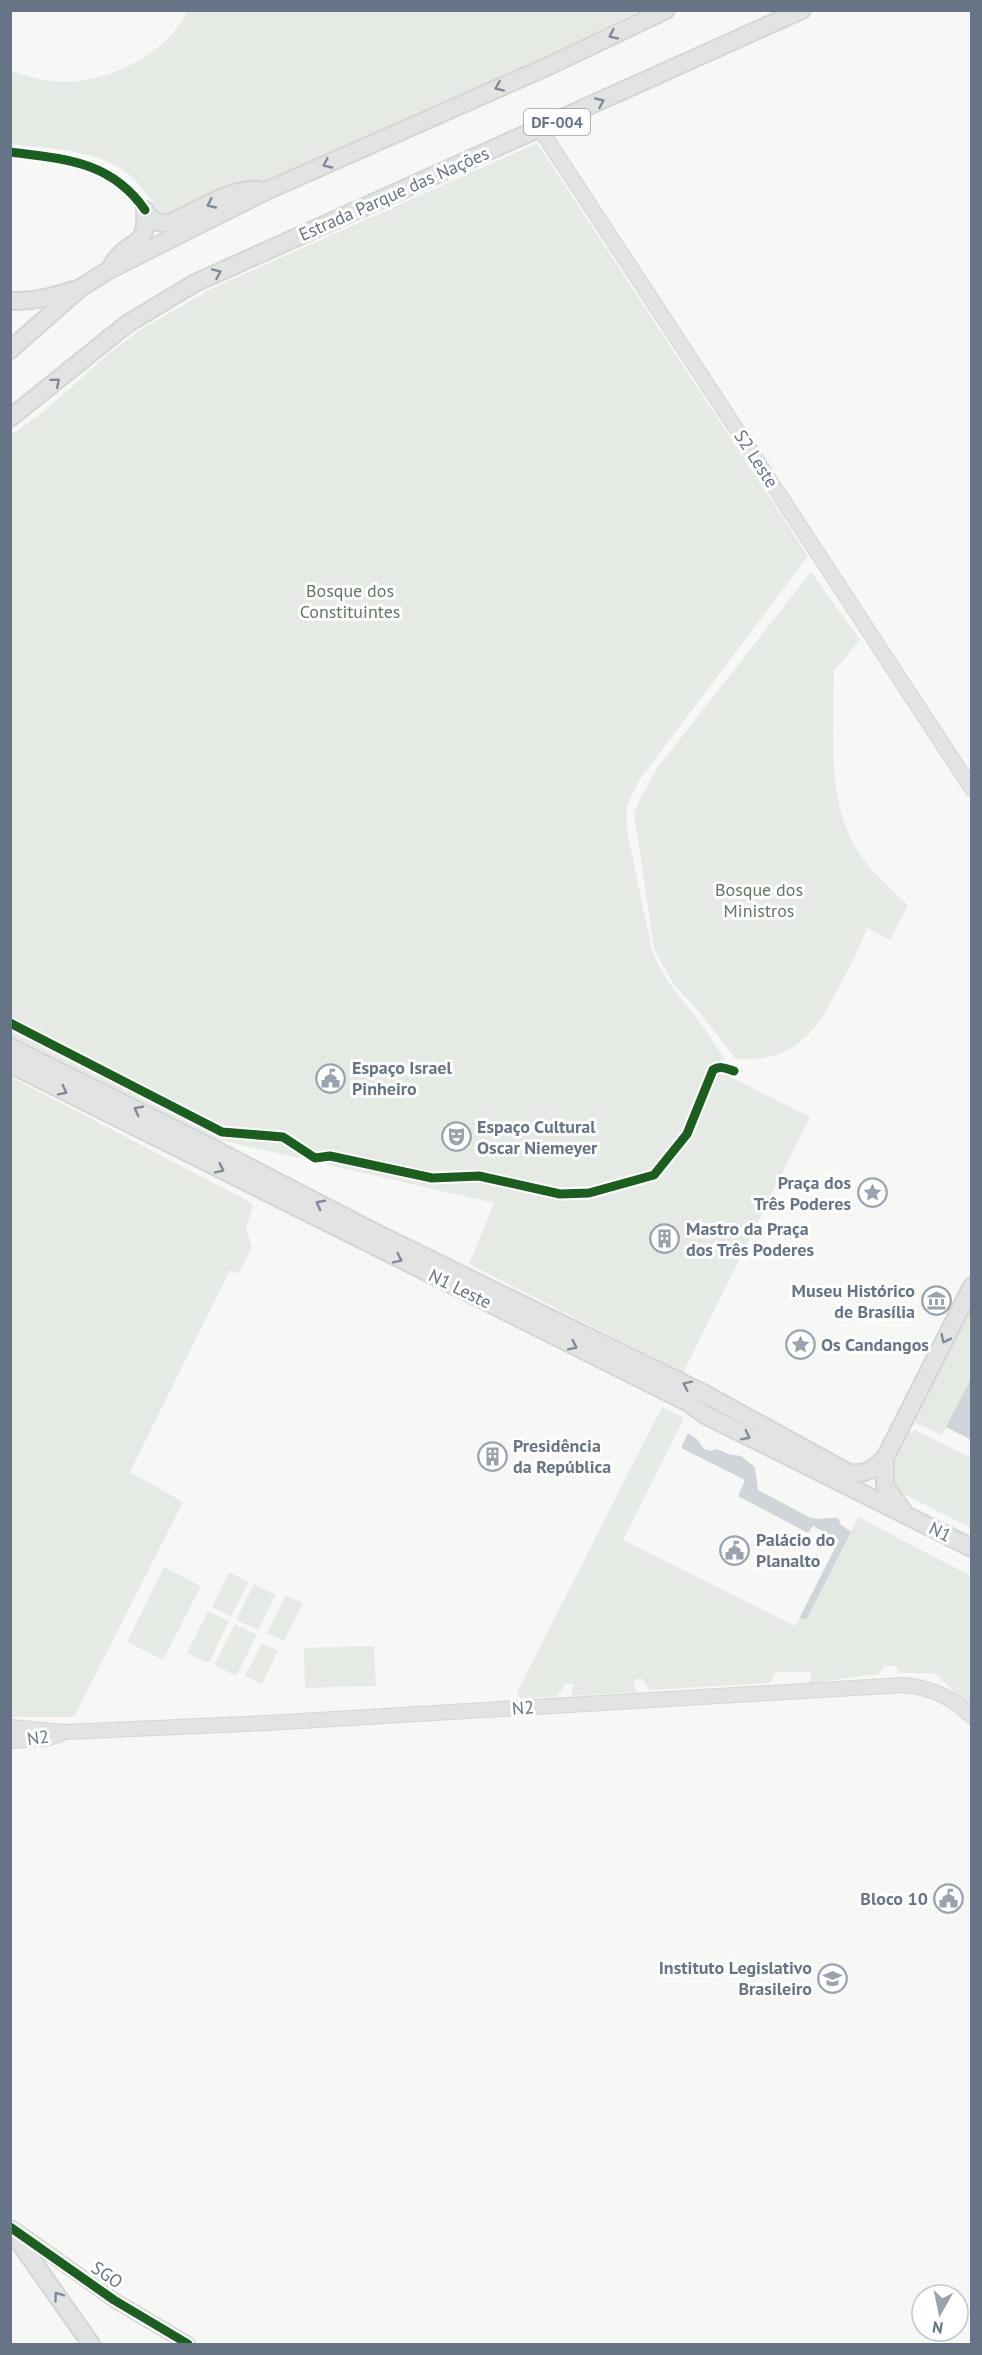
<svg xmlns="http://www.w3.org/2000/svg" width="982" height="2355" font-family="'PT Sans',sans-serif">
<rect width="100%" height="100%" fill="#f7f7f6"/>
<g fill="#e6eae4">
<path d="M188,11h451l-72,36 -296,134h-25l-82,35c-12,-12 -21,-29 -33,-40 -32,-27 -81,-27 -120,-32v-73c21,7 45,13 68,10 43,-6 88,-30 109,-70z"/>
<path d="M537,143l271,413 -168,223 -13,26v26l25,119c10,27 26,45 43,66 11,14 20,29 30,43l-18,6 103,52 -127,256 -214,-109 25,-61 -291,-67 -192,-99v-602l36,-26 61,-55 32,-24 71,-41z"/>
<path d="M811,572l49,68 -26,31c0,56 -8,125 21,176 14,23 34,40 53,58l-18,35 -23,-12c-7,19 -16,37 -26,55 -24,48 -45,80 -105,76l-37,-47 -26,-29 -19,-34 -20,-136 8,-18 16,-28z"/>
<path d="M11,1077l241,126 1,3 -7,23 6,18 -14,27 -8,-4 -100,202 53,30 -109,215h-63z"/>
<path d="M971,1309v69l-29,57 -26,-12 -1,-4z"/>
<path d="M662,1407l22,11 -61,122 172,86 5,-9 6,2 52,-102 113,59v131l-37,-34h-35l-3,-7h-11l-6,8c-25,2 -46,7 -70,9l3,-11h-36l-6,11 -120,7 -9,-12 -8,3 4,11 -66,4 3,-12h-8l-10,13 -36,1 -3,-6z"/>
<path d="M915,1430l56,28v70l-79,-40 -2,-18 18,-37z"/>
<path d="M164,1567l37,19 -38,74 -36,-18z"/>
<path d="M229,1572l20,10 -18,35 -19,-10z"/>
<path d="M254,1584l22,11 -18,35 -22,-10z"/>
<path d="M286,1595l17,8 -19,38 -17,-8z"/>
<path d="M208,1611l21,10 -20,42 -22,-10z"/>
<path d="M235,1624l22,11 -21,41 -22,-11z"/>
<path d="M262,1643l16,8 -16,33 -17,-8z"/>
<path d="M374,1646l2,40 -71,2 -1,-40z"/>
</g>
<g fill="#cfd5d9">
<path d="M971,1378v62l-25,-13z"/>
<path d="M688,1433l9,6 7,10 7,2 6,-2 11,5 13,2 14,11 3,23 53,28c9,2 18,-1 27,0l3,7 10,7 -45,88 -6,-3 39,-77 -26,-14 -5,7 -70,-37 7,-16 -64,-32z"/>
</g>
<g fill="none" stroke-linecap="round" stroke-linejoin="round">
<defs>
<g id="secondary">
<path d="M540,129l432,660"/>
<path d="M10,1727l55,5 202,-9 637,-38c28,3 48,12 68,32"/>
<path d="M10,1741l35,-2 16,-5"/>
<path d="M13,2228l101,72 74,44"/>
</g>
<g id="highway">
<path d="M145,210c7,11 12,14 25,13 23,-10 66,-38 90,-33"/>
<path d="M113,263c19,-27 35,-13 32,-53"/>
<path d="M10,301c23,1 42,-4 63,-11"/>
<path d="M10,350l70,-62 29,-18 157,-79 287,-127 113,-54"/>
<path d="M10,418l117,-94 68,-41 607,-273"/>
<path d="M10,1047l204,102 158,82 333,163 144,79c17,2 24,-4 36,-15"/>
<path d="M10,1064l677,338 18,13 267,133"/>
<path d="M903,1511l-18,-25v-28l87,-172"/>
<path d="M10,2229l81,115"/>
</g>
</defs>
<use href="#secondary" stroke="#d4d5d6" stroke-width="16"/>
<use href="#highway" stroke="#d4d5d5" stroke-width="20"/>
<path stroke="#cfd0d1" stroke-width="9" d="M10,152c55,7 101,9 135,58"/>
<use href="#secondary" stroke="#e2e3e3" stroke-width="14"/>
<use href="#highway" stroke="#e2e3e3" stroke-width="16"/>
<defs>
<g id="cycleway">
<path d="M10,152c55,7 101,9 135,58"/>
<path d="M10,1023l212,109 61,5 32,21 15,-2 102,22 47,-2 81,18 29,-1 65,-18 33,-41 26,-64c7,-5 14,-1 21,1"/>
<path d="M10,2227l104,73 74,44"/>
</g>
</defs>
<use href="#cycleway" stroke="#fff" stroke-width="13"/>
<use href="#cycleway" stroke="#1b5e20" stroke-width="9"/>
</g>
<defs><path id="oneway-chevron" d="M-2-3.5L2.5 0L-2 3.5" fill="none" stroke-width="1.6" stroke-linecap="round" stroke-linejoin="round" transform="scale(1.5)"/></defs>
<g stroke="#808a99">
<use href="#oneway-chevron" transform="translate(613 35) rotate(155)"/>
<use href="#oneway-chevron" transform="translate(499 87) rotate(156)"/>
<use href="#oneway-chevron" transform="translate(600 102) rotate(-24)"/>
<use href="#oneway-chevron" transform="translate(327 164) rotate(155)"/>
<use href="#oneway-chevron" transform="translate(211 204) rotate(155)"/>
<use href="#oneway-chevron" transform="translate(217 273) rotate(-24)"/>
<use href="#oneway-chevron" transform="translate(56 382) rotate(-40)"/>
<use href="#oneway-chevron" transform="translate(63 1091) rotate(27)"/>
<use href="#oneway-chevron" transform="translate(138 1110) rotate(-153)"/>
<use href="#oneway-chevron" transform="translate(220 1169) rotate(26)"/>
<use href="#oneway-chevron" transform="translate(320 1204) rotate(-152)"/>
<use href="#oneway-chevron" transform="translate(398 1259) rotate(26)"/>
<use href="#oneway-chevron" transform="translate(945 1339) rotate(117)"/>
<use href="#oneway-chevron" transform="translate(573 1346) rotate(26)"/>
<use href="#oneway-chevron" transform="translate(687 1385) rotate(-154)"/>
<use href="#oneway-chevron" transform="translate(746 1436) rotate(27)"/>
<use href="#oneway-chevron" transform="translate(58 2296) rotate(-125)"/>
</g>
<defs>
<symbol id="civic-ring" viewBox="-11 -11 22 22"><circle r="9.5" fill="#fff" stroke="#99a2ad" stroke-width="1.5"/><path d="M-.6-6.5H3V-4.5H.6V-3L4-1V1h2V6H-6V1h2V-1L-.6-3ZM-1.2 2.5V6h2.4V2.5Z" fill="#99a2ad"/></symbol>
<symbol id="theatre-ring" viewBox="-11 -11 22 22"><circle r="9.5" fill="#fff" stroke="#99a2ad" stroke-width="1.5"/><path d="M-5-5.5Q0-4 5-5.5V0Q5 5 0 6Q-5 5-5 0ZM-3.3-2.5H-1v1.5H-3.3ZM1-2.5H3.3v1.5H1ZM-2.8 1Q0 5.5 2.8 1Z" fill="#99a2ad"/></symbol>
<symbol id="sight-ring" viewBox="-11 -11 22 22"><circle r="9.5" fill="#fff" stroke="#99a2ad" stroke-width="1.5"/><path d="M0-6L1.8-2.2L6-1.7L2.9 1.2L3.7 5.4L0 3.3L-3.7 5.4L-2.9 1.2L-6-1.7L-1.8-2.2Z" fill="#99a2ad"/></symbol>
<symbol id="building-ring" viewBox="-11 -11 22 22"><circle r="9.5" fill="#fff" stroke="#99a2ad" stroke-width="1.5"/><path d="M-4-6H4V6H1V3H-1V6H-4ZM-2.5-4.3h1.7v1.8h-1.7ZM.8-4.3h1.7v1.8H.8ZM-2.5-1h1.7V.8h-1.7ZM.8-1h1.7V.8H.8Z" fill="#99a2ad"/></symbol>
<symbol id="museum-ring" viewBox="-11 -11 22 22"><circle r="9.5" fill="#fff" stroke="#99a2ad" stroke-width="1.5"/><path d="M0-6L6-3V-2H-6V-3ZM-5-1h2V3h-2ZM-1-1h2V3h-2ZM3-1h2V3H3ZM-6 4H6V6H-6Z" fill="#99a2ad"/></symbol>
<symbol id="university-ring" viewBox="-11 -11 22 22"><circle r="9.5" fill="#fff" stroke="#99a2ad" stroke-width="1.5"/><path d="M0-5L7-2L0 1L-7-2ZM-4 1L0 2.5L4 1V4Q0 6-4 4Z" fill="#99a2ad"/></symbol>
</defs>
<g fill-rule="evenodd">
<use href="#civic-ring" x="314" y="1062" width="33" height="33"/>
<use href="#theatre-ring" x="440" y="1120" width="33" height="33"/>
<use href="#sight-ring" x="856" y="1176" width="33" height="33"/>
<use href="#building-ring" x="648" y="1222" width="33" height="33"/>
<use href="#museum-ring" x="920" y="1284" width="33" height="33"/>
<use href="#sight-ring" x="784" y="1328" width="33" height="33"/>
<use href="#building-ring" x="476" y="1440" width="33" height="33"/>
<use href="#civic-ring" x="718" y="1534" width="33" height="33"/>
<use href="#civic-ring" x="932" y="1882" width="33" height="33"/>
<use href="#university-ring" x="816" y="1962" width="33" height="33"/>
</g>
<g text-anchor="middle" stroke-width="6" stroke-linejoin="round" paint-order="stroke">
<rect fill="#fff" stroke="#959eaa" stroke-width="1.5" x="524" y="109" width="66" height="26" rx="4.5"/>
<g font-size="16" font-weight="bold" fill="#677486">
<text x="557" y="128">DF-004</text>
</g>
<g font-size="18" fill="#677486" stroke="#fff">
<text transform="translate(394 194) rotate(-24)" y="6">Estrada Parque das Nações</text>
<text transform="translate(756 459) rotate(57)" y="6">S2 Leste</text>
<text transform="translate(460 1289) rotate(26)" y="6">N1 Leste</text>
<text transform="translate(940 1532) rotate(26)" y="6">N1</text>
<text transform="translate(523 1708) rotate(-5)" y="6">N2</text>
<text transform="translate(38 1738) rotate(-8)" y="6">N2</text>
<text transform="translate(107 2275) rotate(34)" y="6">SGO</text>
</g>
<g font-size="18" fill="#637862" stroke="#fff">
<text x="350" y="597">Bosque dos<tspan x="350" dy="21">Constituintes</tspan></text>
<text x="759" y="896">Bosque dos<tspan x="759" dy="21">Ministros</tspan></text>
</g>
<g font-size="18" font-weight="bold" fill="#677486" stroke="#fff" text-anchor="start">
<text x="352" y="1074">Espaço Israel<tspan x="352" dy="21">Pinheiro</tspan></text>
<text x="477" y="1133">Espaço Cultural<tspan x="477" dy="21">Oscar Niemeyer</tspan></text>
<text x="851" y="1189" text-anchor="end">Praça dos<tspan x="851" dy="21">Três Poderes</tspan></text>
<text x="686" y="1235">Mastro da Praça<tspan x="686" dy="21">dos Três Poderes</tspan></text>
<text x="915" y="1297" text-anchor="end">Museu Histórico<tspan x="915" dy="21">de Brasília</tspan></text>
<text x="821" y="1351">Os Candangos</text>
<text x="513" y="1452">Presidência<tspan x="513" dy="21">da República</tspan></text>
<text x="756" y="1546">Palácio do<tspan x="756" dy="21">Planalto</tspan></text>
<text x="928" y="1905" text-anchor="end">Bloco 10</text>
<text x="812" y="1974" text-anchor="end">Instituto Legislativo<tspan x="812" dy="21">Brasileiro</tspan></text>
</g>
</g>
<rect width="982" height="2355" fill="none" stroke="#677486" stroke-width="24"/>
<g transform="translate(940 2313) rotate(189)"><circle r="28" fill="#ffffff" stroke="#c2c7cf" stroke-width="1.5"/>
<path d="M0-4.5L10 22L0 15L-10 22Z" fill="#99a2ad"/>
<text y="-9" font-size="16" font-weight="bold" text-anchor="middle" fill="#677486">N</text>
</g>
</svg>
